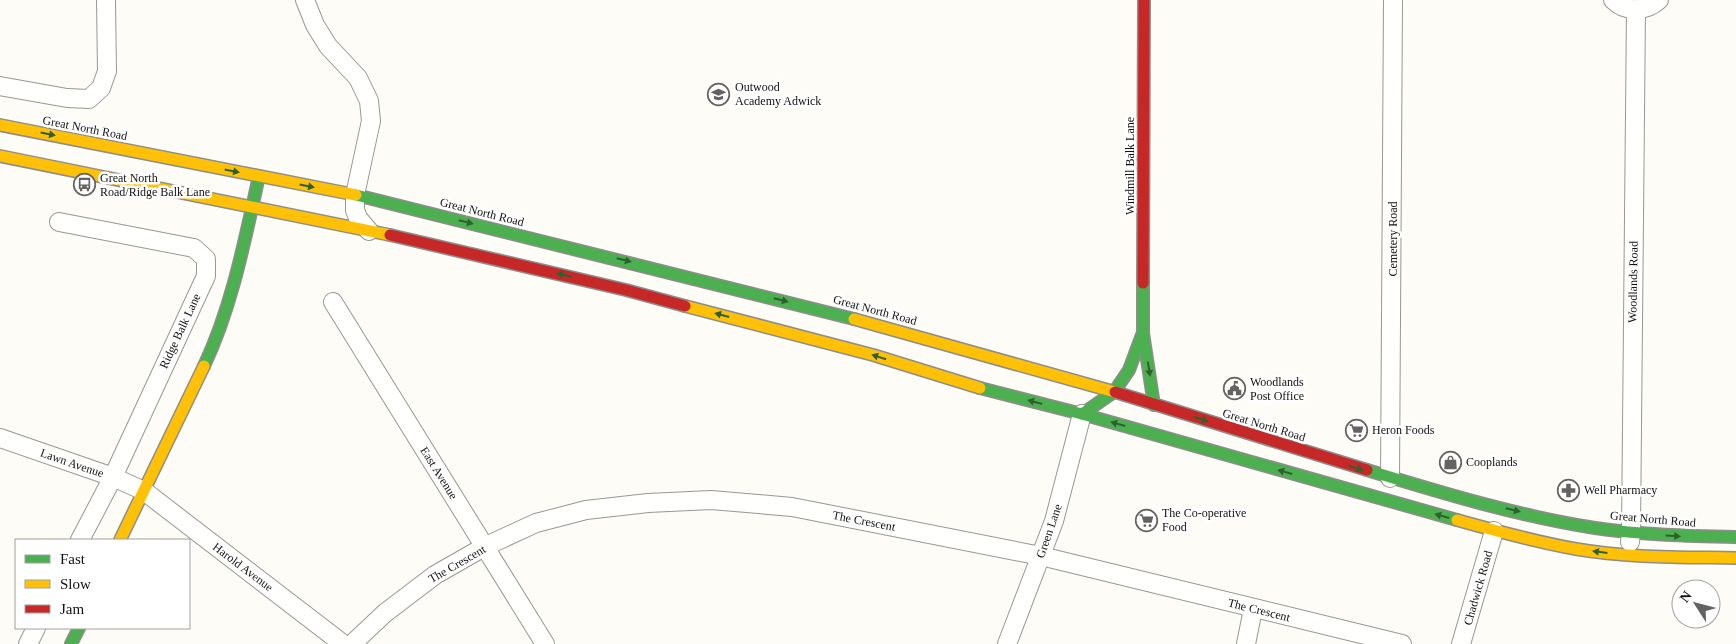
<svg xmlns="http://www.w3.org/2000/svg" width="1736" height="644" font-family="'Times New Roman',serif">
<rect width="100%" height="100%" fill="#fdfcf7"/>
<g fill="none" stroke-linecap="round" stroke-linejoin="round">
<defs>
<g id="street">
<path d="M305,0l10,25 13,21 30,32 11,23 2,20 -16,74v15l3,8 11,13"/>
<path d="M1613,0c13,13 33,12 46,0"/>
<path d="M0,86l67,12 22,1 12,-11 6,-17 -1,-71"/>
<path d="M59,222l135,26 12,11v17l-93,201 -33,63"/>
<path d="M333,302l212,342"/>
<path d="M0,438l113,39 31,14 199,153"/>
<path d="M1390,478l3,-478"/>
<path d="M1630,542l1,-10 5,-523"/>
<path d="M28,644l8,-16"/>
<path d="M352,644l33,-31 50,-38 49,-28 52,-24 50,-13 62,-7 63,-3 81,7 249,49 361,88"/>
<path d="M1007,644l47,-123 28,-107"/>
<path d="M1246,644l7,-35"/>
<path d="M1461,644l33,-113"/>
</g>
<g id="fast">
<path d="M356,195l498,124"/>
<path d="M1143,283v50l11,72"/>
<path d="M204,366c28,-59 41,-127 55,-190"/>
<path d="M980,388l102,26 375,106"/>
<path d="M1082,414l32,-22 15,-22 13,-35"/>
<path d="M1367,470c75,23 151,46 228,58 47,7 94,8 141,9"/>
<path d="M71,644l8,-16"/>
</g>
<g id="slow">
<path d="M0,125l356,70"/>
<path d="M0,156l390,79"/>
<path d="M685,306l188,49 107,33"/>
<path d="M854,319l261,73"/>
<path d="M1457,520c39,11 79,22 119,29 52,9 107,8 160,9"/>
<path d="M120,540l84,-174"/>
</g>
<g id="jam">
<path d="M390,235l236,55 59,16"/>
<path d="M1143,283l1,-283"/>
<path d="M1115,392l252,78"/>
</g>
</defs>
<use href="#street" stroke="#979795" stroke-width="20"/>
<use href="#fast" stroke="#8e8d8b" stroke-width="14"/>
<use href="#slow" stroke="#8e8d8b" stroke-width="14"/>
<use href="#jam" stroke="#8e8d8b" stroke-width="14"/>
<use href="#street" stroke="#fffffe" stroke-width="18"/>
<use href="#fast" stroke="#4caf50" stroke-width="11"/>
<use href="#slow" stroke="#ffc107" stroke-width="11"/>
<use href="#jam" stroke="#c62828" stroke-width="11"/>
</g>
<defs><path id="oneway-solid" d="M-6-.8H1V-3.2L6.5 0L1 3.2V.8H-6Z" transform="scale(1.25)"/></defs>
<g fill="#2e6030">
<use href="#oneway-solid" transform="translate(48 134) rotate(11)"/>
<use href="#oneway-solid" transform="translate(232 171) rotate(11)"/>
<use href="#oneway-solid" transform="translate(307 186) rotate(11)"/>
<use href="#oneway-solid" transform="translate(466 222) rotate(14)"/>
<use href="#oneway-solid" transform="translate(624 260) rotate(14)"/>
<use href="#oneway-solid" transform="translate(564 275) rotate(-167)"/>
<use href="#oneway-solid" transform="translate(781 300) rotate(14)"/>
<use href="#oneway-solid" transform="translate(722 315) rotate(-165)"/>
<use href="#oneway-solid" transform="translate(879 357) rotate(-163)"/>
<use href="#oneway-solid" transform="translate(1149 369) rotate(81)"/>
<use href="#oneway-solid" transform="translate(1035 402) rotate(-165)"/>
<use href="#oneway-solid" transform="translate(1201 419) rotate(17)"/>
<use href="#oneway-solid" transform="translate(1118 424) rotate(-164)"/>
<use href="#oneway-solid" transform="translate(1356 468) rotate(17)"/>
<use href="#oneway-solid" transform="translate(1285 472) rotate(-164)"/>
<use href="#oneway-solid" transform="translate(1513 510) rotate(13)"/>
<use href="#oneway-solid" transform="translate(1442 516) rotate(-164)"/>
<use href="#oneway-solid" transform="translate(1673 536) rotate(3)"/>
<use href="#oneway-solid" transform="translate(1600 552) rotate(-173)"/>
</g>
<defs>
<symbol id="school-ring" viewBox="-11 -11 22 22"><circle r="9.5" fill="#fff" stroke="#646362" stroke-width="1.5"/><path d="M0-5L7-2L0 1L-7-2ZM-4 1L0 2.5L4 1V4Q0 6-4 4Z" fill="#646362"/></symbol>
<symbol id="bus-ring" viewBox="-11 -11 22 22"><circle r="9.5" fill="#fff" stroke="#646362" stroke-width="1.5"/><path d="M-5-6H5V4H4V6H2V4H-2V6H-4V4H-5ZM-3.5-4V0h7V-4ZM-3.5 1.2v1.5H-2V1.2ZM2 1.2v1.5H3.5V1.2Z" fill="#646362"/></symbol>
<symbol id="civic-ring" viewBox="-11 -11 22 22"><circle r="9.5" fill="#fff" stroke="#646362" stroke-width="1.5"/><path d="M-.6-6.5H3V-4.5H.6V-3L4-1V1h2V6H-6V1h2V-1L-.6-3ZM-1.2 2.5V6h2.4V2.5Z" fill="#646362"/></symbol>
<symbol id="supermarket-ring" viewBox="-11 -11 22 22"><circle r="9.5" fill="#fff" stroke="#646362" stroke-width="1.5"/><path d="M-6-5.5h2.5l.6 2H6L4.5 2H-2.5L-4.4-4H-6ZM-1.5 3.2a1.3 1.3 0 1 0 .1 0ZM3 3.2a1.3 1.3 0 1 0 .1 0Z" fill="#646362"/></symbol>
<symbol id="shop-ring" viewBox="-11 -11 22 22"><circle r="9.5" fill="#fff" stroke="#646362" stroke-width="1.5"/><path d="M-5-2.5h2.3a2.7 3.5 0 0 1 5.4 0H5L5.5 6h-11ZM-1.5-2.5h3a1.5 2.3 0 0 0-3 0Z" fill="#646362"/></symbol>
<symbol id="pharmacy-ring" viewBox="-11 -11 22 22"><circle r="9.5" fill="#fff" stroke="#646362" stroke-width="1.5"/><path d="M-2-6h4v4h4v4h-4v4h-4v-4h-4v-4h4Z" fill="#646362"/></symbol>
</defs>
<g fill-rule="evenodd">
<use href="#school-ring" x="706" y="82" width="25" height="25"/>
<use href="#bus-ring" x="72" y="172" width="25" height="25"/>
<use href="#civic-ring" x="1222" y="376" width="25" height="25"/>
<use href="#supermarket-ring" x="1344" y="418" width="25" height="25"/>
<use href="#shop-ring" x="1438" y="450" width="25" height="25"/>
<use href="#pharmacy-ring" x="1556" y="478" width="25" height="25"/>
<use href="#supermarket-ring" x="1134" y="508" width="25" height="25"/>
</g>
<g text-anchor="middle" stroke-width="5" stroke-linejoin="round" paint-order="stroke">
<g font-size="12" fill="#111" stroke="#fff" text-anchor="start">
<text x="735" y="91">Outwood<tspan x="735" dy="14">Academy Adwick</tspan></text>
<text x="100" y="182">Great North<tspan x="100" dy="14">Road/Ridge Balk Lane</tspan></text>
<text x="1250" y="386">Woodlands<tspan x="1250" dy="14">Post Office</tspan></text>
<text x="1372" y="434">Heron Foods</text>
<text x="1466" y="466">Cooplands</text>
<text x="1584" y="494">Well Pharmacy</text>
<text x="1162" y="517">The Co-operative<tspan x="1162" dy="14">Food</tspan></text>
</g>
<g font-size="12" fill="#111" stroke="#fff">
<text transform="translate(85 128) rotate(11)" y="4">Great North Road</text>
<text transform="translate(1130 166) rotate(-90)" y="4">Windmill Balk Lane</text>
<text transform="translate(482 212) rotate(14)" y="4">Great North Road</text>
<text transform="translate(1393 239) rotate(-90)" y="4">Cemetery Road</text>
<text transform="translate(1633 282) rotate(-89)" y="4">Woodlands Road</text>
<text transform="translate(875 310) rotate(15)" y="4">Great North Road</text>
<text transform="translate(180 331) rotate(-65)" y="4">Ridge Balk Lane</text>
<text transform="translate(1264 425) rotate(17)" y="4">Great North Road</text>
<text transform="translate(72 463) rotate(19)" y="4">Lawn Avenue</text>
<text transform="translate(439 473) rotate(58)" y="4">East Avenue</text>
<text transform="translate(1653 519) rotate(5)" y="4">Great North Road</text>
<text transform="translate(864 521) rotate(11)" y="4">The Crescent</text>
<text transform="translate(1049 531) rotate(-71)" y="4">Green Lane</text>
<text transform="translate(457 564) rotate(-30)" y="4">The Crescent</text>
<text transform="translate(243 567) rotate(37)" y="4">Harold Avenue</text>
<text transform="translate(1478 588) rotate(-74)" y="4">Chadwick Road</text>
<text transform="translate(1259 610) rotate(14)" y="4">The Crescent</text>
</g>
</g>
<rect x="15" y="539" width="175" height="90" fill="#ffffff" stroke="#a0a0a0"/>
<rect x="25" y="555" width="25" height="8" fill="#4caf50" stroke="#a0a0a0"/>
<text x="60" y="564" font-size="15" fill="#111111">Fast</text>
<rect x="25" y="580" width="25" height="8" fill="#ffc107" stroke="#a0a0a0"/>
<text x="60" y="589" font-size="15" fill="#111111">Slow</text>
<rect x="25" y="605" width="25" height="8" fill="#c62828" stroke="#a0a0a0"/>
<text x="60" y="614" font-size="15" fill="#111111">Jam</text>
<g transform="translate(1696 604) rotate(306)"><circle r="24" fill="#ffffff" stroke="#a0a0a0"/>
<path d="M0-4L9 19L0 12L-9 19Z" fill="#646362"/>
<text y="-8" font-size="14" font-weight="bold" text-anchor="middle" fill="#111111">N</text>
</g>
</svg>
